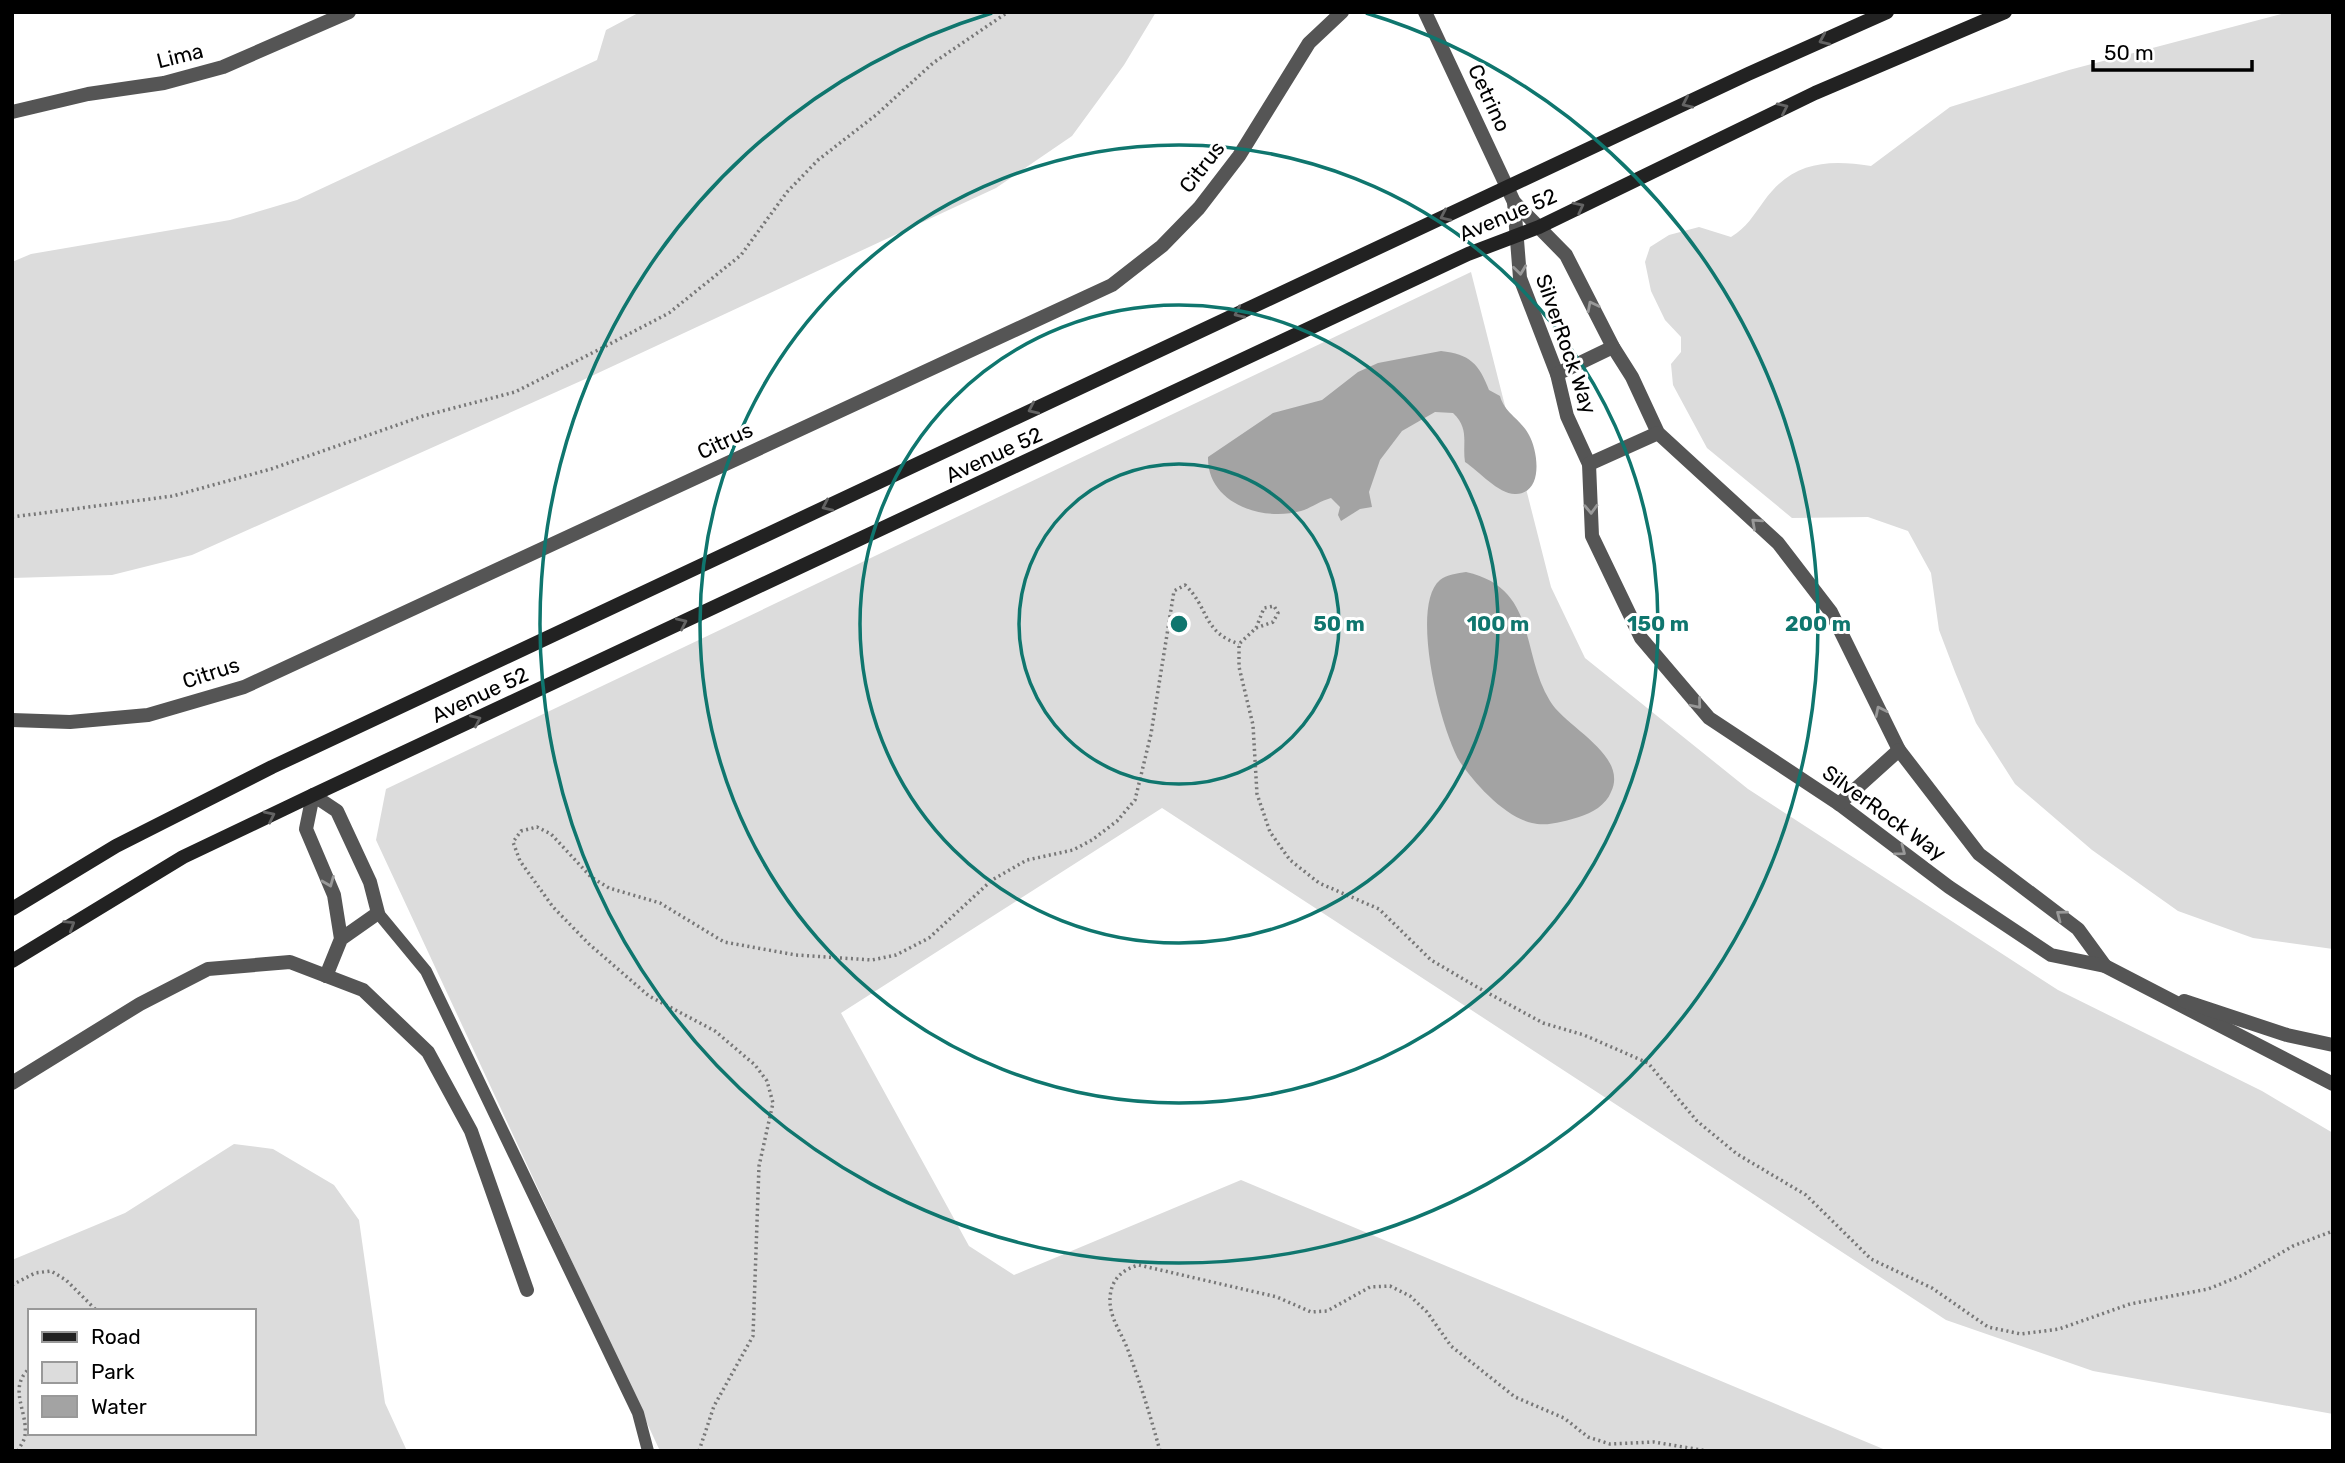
<svg xmlns="http://www.w3.org/2000/svg" width="2345" height="1463" font-family="Rubik,sans-serif">
<rect width="100%" height="100%" fill="#fff"/>
<g fill="#dcdcdc" fill-rule="evenodd">
<path d="M640,12h516l-32,53 -52,71 -76,52 -413,192 -391,175 -80,20 -100,3v-316l19,-8 199,-34 67,-20 300,-140 9,-30z"/>
<path d="M2289,12h44v937l-80,-11 -75,-27 -86,-61 -77,-66 -39,-61 -21,-51 -16,-42 -8,-57 -23,-42 -40,-14 -76,1 -85,-70 -34,-63 -2,-21 10,-12v-15l-16,-17 -14,-29 -6,-29 5,-15 19,-12 30,-8 32,10c16,-10 22,-21 33,-36 28,-39 62,-42 107,-35l79,-59 119,-37z"/>
<path d="M1471,272l80,315 34,71 163,131 310,201 204,101 71,42v281l-240,-43 -147,-51 -784,-512 -321,205 128,233 45,29 227,-95 647,271h-1228l-284,-611 10,-51z"/>
<path d="M234,1144l39,5 61,36 25,35 26,183 22,48h-395v-191l113,-47zM30,1311h224v122h-224z"/>
</g>
<g fill="#a3a3a3">
<path d="M1441,351c29,3 38,13 48,39l11,6c5,18 21,23 29,39 9,16 15,58 -13,59 -17,1 -37,-23 -51,-32 -3,-19 5,-33 -12,-49l-18,-1 -33,19 -22,29 -11,32 3,15 -12,2 -19,12 -3,-6 2,-8 -9,-9c-11,3 -20,10 -30,13 -39,11 -94,-8 -93,-54l65,-44 49,-13 36,-28 20,-9z"/>
<path d="M1466,572c72,16 54,80 84,129 15,26 79,54 61,91 -5,13 -19,21 -32,25 -14,4 -32,10 -47,6 -27,-6 -57,-39 -72,-61 -19,-31 -51,-156 -20,-182 6,-5 18,-7 26,-8z"/>
</g>
<g fill="none" stroke-linecap="round" stroke-linejoin="round">
<g stroke="#777" stroke-width="3.5" stroke-dasharray="2 3.5" stroke-linecap="butt">
<path d="M12,517l161,-21 98,-27 152,-53 92,-24 87,-44 67,-35 72,-58 46,-63 31,-32 58,-45 57,-52 75,-51"/>
<path d="M1256,628l17,-6 5,-9 -4,-7 -10,2 -8,20 -17,16v23l14,58 4,69 13,38 20,28 29,23 60,26 52,51 46,27 66,36 41,12 64,28 49,58 40,33 69,41 65,64 61,29 56,39 33,7 38,-5 71,-25 78,-15 35,-14 50,-29 40,-15"/>
<path d="M12,1285l23,-12 16,-2 15,9 31,31"/>
<path d="M18,1451c2,-5 7,-11 7,-16 3,-24 -18,-47 5,-67"/>
<path d="M699,1451l15,-45 39,-70 6,-170 14,-63 -6,-22 -12,-16 -40,-34 -66,-35 -60,-52 -36,-37 -33,-46 -7,-19 8,-11 16,-4 14,7 40,43 18,11 51,15 64,39 72,13 76,5 24,-5 33,-17 63,-58 35,-20 46,-10 19,-10 25,-19 18,-21 16,-66 23,-143 11,-6c24,22 17,47 54,59"/>
<path d="M1160,1451c-9,-33 -19,-66 -31,-98 -6,-19 -20,-34 -19,-55 1,-19 13,-29 29,-33l138,32 34,15 16,-1 43,-24 20,-1 20,10 17,16 24,34 64,51 49,21 24,19 22,7 44,-2 53,9"/>
</g>
<path stroke="#555" stroke-width="12" d="M378,913l48,58 212,442 10,38"/>
<g stroke="#555" stroke-width="14">
<path d="M1425,12l89,190 52,53 47,92 19,30 26,56 120,110 53,69 68,138 80,104 99,75 27,37"/>
<path d="M12,112l76,-18 76,-11 59,-16 126,-55"/>
<path d="M1514,202l6,76 37,96 10,42 22,48 3,72 49,102 68,80 130,86 110,83 102,68 54,11 228,118"/>
<path d="M1557,374l56,-27"/>
<path d="M1589,464l69,-31"/>
<path d="M12,720l58,2 78,-7 96,-28 868,-402 50,-39 37,-38 40,-52 70,-113 33,-31"/>
<path d="M1839,804l60,-54"/>
<path d="M326,976l15,-37 -7,-44 -28,-66 7,-34 24,16 33,71 8,31 -37,26"/>
<path d="M2184,1001l103,34 46,10"/>
<path d="M12,1083l128,-79 68,-35 82,-7 73,28 65,62 43,79 56,159"/>
</g>
<g stroke="#222" stroke-width="14">
<path d="M12,909l104,-63 156,-79 1476,-693 139,-62"/>
<path d="M12,961l171,-104 130,-62 1155,-541 71,-27 276,-134 190,-81"/>
</g>
</g>
<defs><path id="oneway-chevron" d="M-2-3.5L2.5 0L-2 3.5" fill="none" stroke-width="1.6" stroke-linecap="round" stroke-linejoin="round" transform="scale(1.75)"/></defs>
<g stroke="#646464">
<use href="#oneway-chevron" transform="translate(1824 40) rotate(156)"/>
<use href="#oneway-chevron" transform="translate(1687 103) rotate(155)"/>
<use href="#oneway-chevron" transform="translate(1783 108) rotate(-25)"/>
<use href="#oneway-chevron" transform="translate(1579 207) rotate(-27)"/>
<use href="#oneway-chevron" transform="translate(1445 216) rotate(155)"/>
<use href="#oneway-chevron" transform="translate(1239 313) rotate(155)"/>
<use href="#oneway-chevron" transform="translate(1033 409) rotate(155)"/>
<use href="#oneway-chevron" transform="translate(827 506) rotate(155)"/>
<use href="#oneway-chevron" transform="translate(682 623) rotate(-25)"/>
<use href="#oneway-chevron" transform="translate(476 720) rotate(-25)"/>
<use href="#oneway-chevron" transform="translate(270 816) rotate(-26)"/>
<use href="#oneway-chevron" transform="translate(70 925) rotate(-32)"/>
</g>
<g stroke="#999">
<use href="#oneway-chevron" transform="translate(1520 270) rotate(83)"/>
<use href="#oneway-chevron" transform="translate(1592 306) rotate(-117)"/>
<use href="#oneway-chevron" transform="translate(1591 509) rotate(88)"/>
<use href="#oneway-chevron" transform="translate(1756 523) rotate(-138)"/>
<use href="#oneway-chevron" transform="translate(1697 704) rotate(50)"/>
<use href="#oneway-chevron" transform="translate(1880 711) rotate(-116)"/>
<use href="#oneway-chevron" transform="translate(1901 851) rotate(37)"/>
<use href="#oneway-chevron" transform="translate(329 882) rotate(68)"/>
<use href="#oneway-chevron" transform="translate(2061 915) rotate(-143)"/>
</g>
<g fill="none" stroke="#0f766e" stroke-width="3.5">
<circle cx="1179" cy="624" r="160"/>
<circle cx="1179" cy="624" r="319"/>
<circle cx="1179" cy="624" r="479"/>
<path d="M1366 13A639 639 0 1 1 992 13"/>
</g>
<g text-anchor="middle" stroke-width="6" stroke-linejoin="round" paint-order="stroke">
<g font-size="21" fill="#000" stroke="#fff">
<text transform="translate(180 56) rotate(-14)" y="7">Lima</text>
<text transform="translate(1489 98) rotate(65)" y="7">Cetrino</text>
<text transform="translate(1202 167) rotate(-52)" y="7">Citrus</text>
<text transform="translate(1508 215) rotate(-23)" y="7">Avenue 52</text>
<text transform="translate(1566 344) rotate(71)" y="7">SilverRock Way</text>
<text transform="translate(725 441) rotate(-25)" y="7">Citrus</text>
<text transform="translate(994 455) rotate(-25)" y="7">Avenue 52</text>
<text transform="translate(211 673) rotate(-18)" y="7">Citrus</text>
<text transform="translate(480 695) rotate(-25)" y="7">Avenue 52</text>
<text transform="translate(1884 813) rotate(36)" y="7">SilverRock Way</text>
</g>
</g>
<circle cx="1179" cy="624" r="10" fill="#0f766e" stroke="#fff" stroke-width="3.5"/>
<g font-size="21" text-anchor="middle" font-weight="bold" fill="#0f766e" stroke="#fff" stroke-width="6" stroke-linejoin="round" paint-order="stroke">
<text x="1339" y="631">50 m</text>
<text x="1498" y="631">100 m</text>
<text x="1658" y="631">150 m</text>
<text x="1818" y="631">200 m</text>
</g>
<rect width="2345" height="1463" fill="none" stroke="#000000" stroke-width="28"/>
<rect x="28" y="1309" width="228" height="126" fill="#ffffff" stroke="#999999" stroke-width="2"/>
<rect x="42" y="1332" width="35" height="10" fill="#222222" stroke="#999999" stroke-width="2"/>
<text x="91" y="1344" font-size="21" fill="#000000">Road</text>
<rect x="42" y="1362" width="35" height="21" fill="#dcdcdc" stroke="#999999" stroke-width="2"/>
<text x="91" y="1379" font-size="21" fill="#000000">Park</text>
<rect x="42" y="1396" width="35" height="21" fill="#a3a3a3" stroke="#999999" stroke-width="2"/>
<text x="91" y="1414" font-size="21" fill="#000000">Water</text>
<path d="M2093 60v10h159v-10" fill="none" stroke="#000000" stroke-width="3.5"/>
<text x="2104" y="60" font-size="21" fill="#000000" stroke="#ffffff" stroke-width="5" paint-order="stroke">50 m</text>
</svg>
